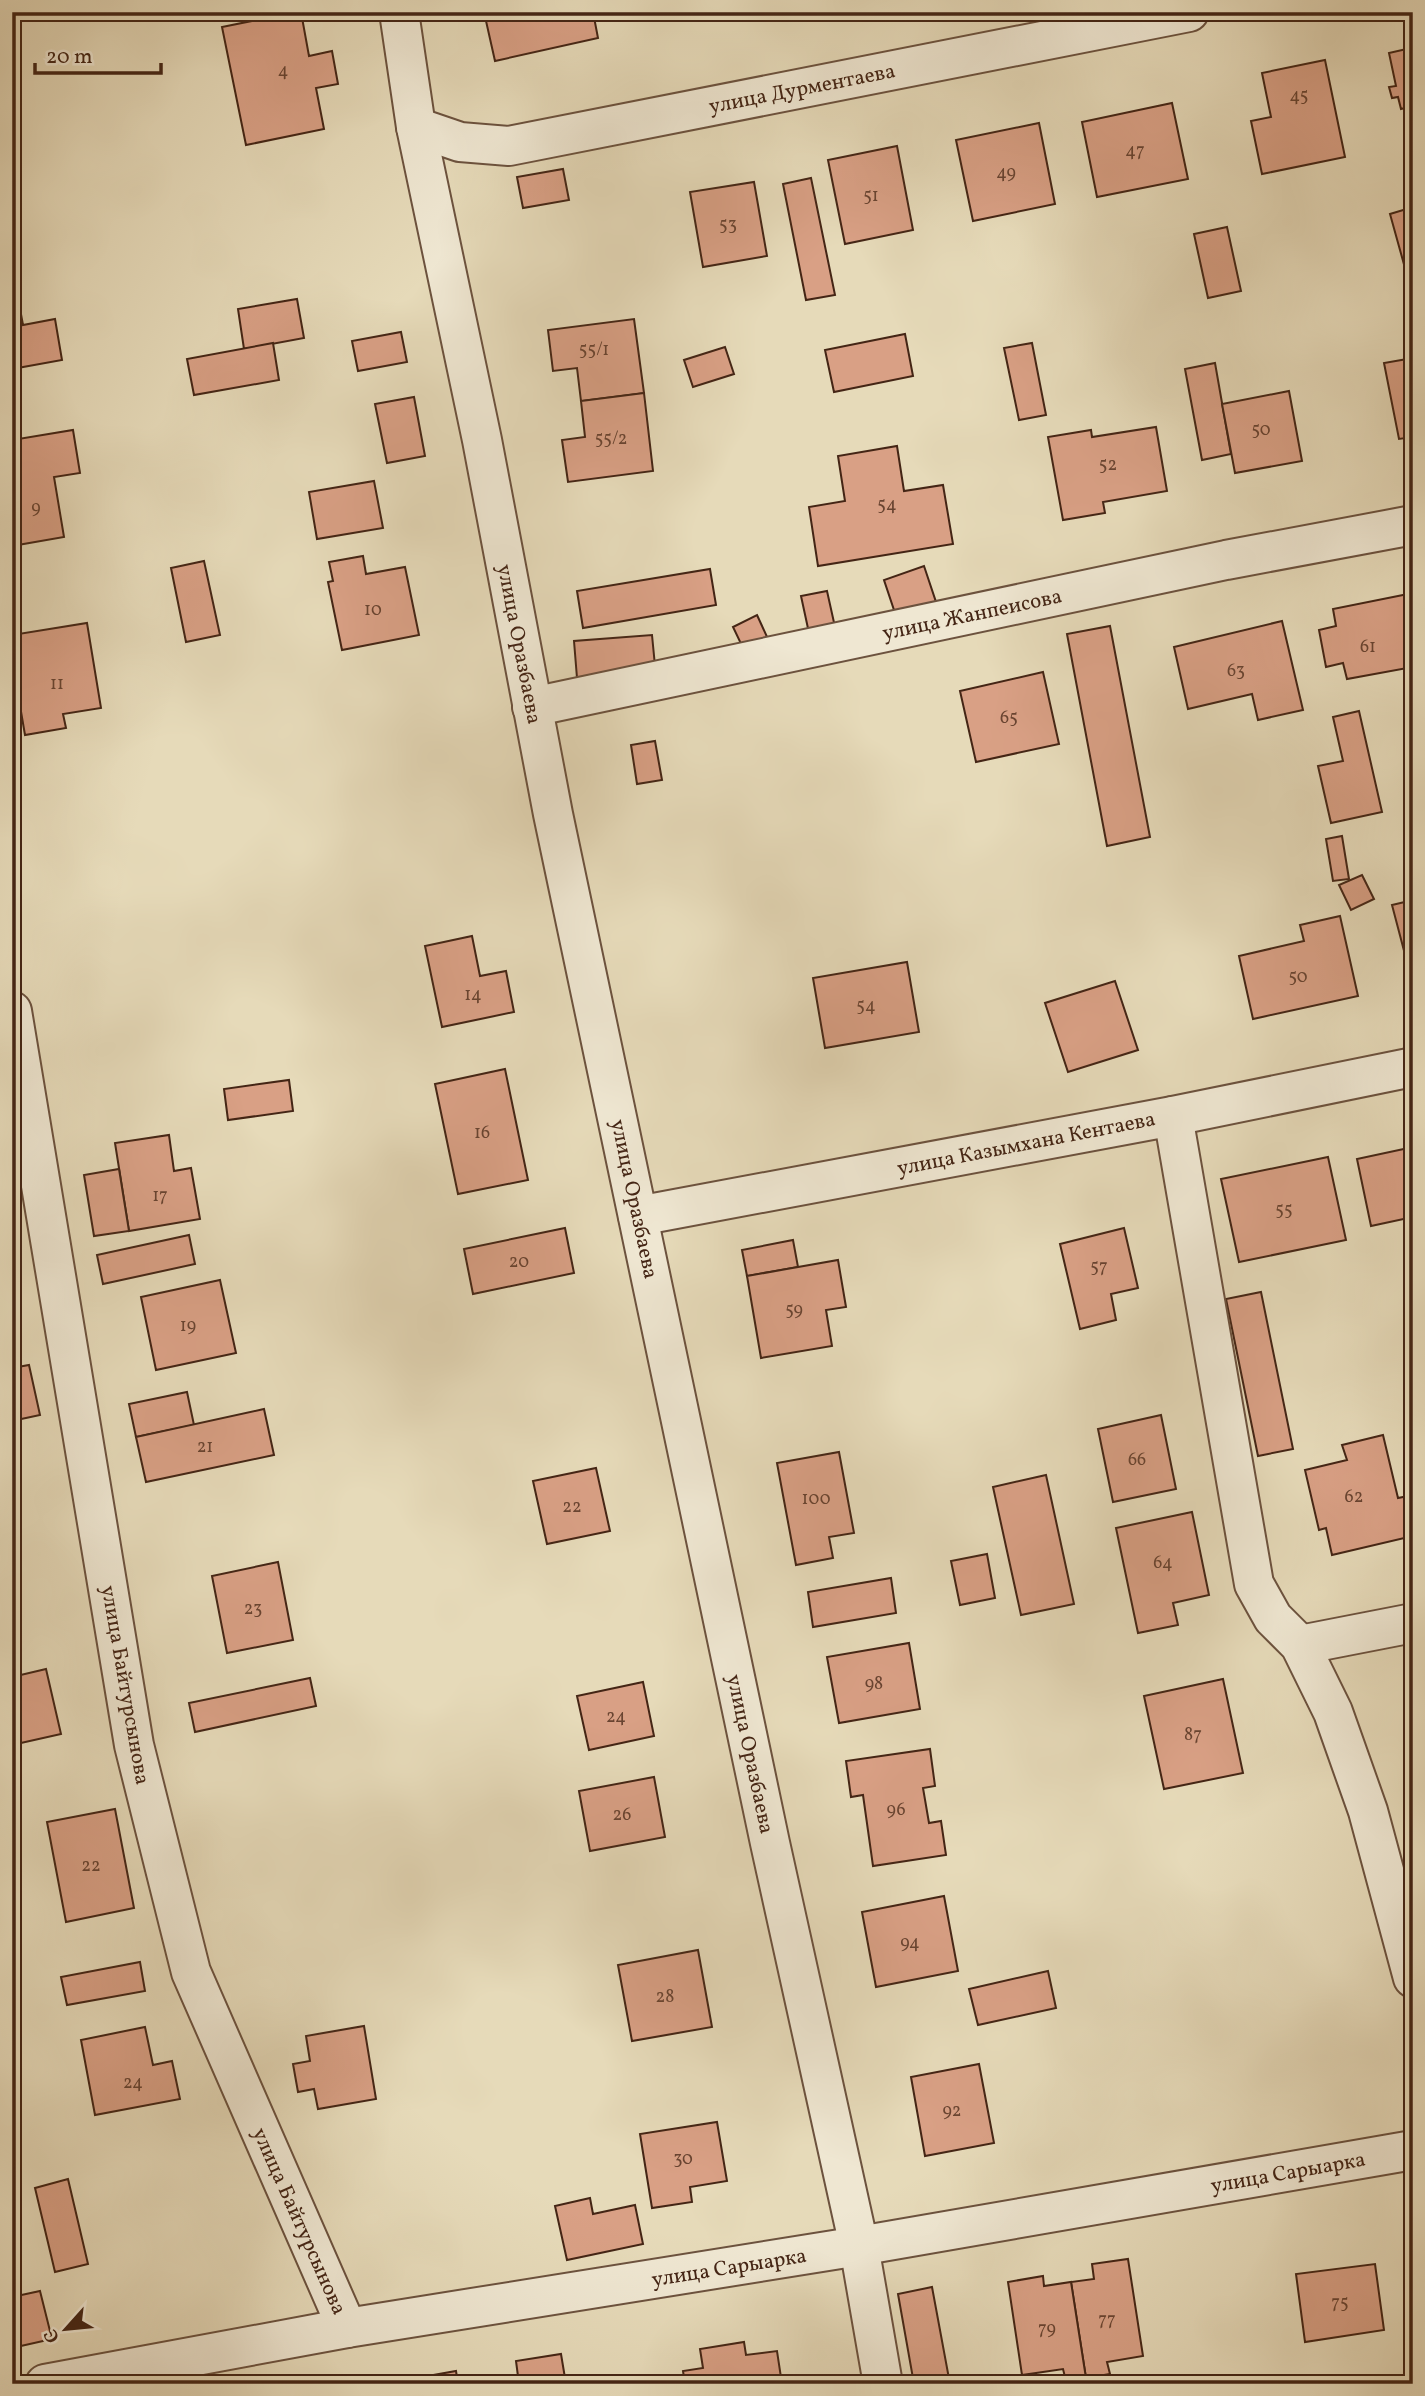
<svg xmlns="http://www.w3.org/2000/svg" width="1425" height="2396" font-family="Vollkorn,serif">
<rect width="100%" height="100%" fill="#e6dab9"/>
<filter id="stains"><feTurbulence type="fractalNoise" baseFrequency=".00286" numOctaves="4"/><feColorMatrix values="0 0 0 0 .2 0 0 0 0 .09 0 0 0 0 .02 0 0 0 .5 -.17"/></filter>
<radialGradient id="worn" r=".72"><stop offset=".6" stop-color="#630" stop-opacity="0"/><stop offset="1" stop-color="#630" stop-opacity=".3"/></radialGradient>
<g fill="#d9a085" stroke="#442515" stroke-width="2">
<path d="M296,12h5l8,44 23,-5 6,33 -22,4 8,41 -78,16 -24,-118z"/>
<path d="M484,12h109l5,26 -103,23z"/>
<path d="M1413,38v68l-12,3 -3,-12 -6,1 -3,-11 7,-1 -7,-33 22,-5 -2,-9z"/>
<path d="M1325,60l20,97 -83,17 -11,-53 20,-4 -9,-44z"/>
<path d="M1172,103l16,76 -91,18 -15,-75z"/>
<path d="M1039,123l16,81 -82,17 -17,-81z"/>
<path d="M897,146l16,84 -68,14 -17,-84z"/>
<path d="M563,169l6,31 -46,8 -6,-31z"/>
<path d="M811,178l24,117 -29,5 -23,-116z"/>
<path d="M754,182l13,74 -64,11 -13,-75z"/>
<path d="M1413,207v59l-8,2 -15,-54z"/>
<path d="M1227,227l14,64 -33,7 -14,-64z"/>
<path d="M12,266l11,59 32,-6 7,41 -50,9z"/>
<path d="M297,299l7,39 -60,11 -6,-40z"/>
<path d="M634,319l10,74 -63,8 -4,-33 -24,3 -5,-41z"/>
<path d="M401,332l6,30 -49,9 -6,-30z"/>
<path d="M905,334l8,42 -79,16 -9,-42z"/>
<path d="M273,343l6,37 -85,15 -7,-36z"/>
<path d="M1032,343l14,72 -27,5 -15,-72z"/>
<path d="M725,347l9,27 -41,13 -9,-27z"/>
<path d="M1413,358v79l-14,2 -15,-76z"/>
<path d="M1215,363l16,91 -29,6 -17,-91z"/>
<path d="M1289,391l13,70 -67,12 -13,-69z"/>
<path d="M644,393l9,78 -85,11 -6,-42 23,-3 -4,-36z"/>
<path d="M414,397l11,59 -38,7 -12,-59z"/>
<path d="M1156,427l11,64 -64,11 2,11 -42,7 -15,-83 43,-7 1,7z"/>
<path d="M73,430l7,43 -26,4 10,60 -52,9v-106z"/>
<path d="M897,446l7,45 39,-6 10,59 -135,22 -9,-59 36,-6 -7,-45z"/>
<path d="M374,481l9,47 -66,11 -8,-47z"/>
<path d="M363,556l3,18 39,-7 14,68 -77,15 -14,-68 5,-1 -4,-19z"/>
<path d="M204,561l16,74 -34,7 -15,-74z"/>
<path d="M924,566l13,39 -40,14 -13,-39z"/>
<path d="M710,569l6,36 -133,23 -6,-37z"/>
<path d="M827,591l8,36 -26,6 -8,-37z"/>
<path d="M1413,593v74l-66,12 -4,-16 -17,4 -7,-37 17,-4 -3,-17z"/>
<path d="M757,615l11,24 -24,11 -11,-23z"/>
<path d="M1282,621l21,89 -45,10 -6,-26 -64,15 -14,-62z"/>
<path d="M87,623l14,85 -38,6 3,14 -41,7 -13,-76v-24z"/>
<path d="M1110,626l40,211 -43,9 -40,-212z"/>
<path d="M652,635l3,31 -30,8 -48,4 -3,-37z"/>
<path d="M1043,672l16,72 -83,18 -16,-71z"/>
<path d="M1359,711l23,101 -51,11 -13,-57 25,-5 -10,-44z"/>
<path d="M655,741l7,39 -25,4 -6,-39z"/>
<path d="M1342,836l7,43 -16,2 -7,-42z"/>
<path d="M1362,875l12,24 -23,11 -12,-25z"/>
<path d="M1413,900v85l-21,-80z"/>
<path d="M1340,916l18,80 -105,23 -14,-63 65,-15 -4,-16z"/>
<path d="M472,936l8,40 26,-5 8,41 -72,15 -17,-81z"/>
<path d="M907,962l12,70 -94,16 -12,-70z"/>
<path d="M1115,981l23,69 -70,22 -23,-69z"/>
<path d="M505,1069l23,111 -70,14 -23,-110z"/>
<path d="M289,1080l4,31 -65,9 -4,-31z"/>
<path d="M169,1135l5,36 17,-3 9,51 -71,12 -14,-88z"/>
<path d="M1413,1147v70l-42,9 -14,-67z"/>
<path d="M1328,1157l18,83 -107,22 -18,-83z"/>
<path d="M119,1169l10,62 -35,5 -10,-61z"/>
<path d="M565,1228l9,45 -101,21 -9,-45z"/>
<path d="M1124,1228l14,60 -27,6 5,26 -36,9 -20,-85z"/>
<path d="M189,1235l6,29 -92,20 -6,-29z"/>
<path d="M793,1240l5,27 -51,9 -5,-26z"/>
<path d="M838,1260l8,47 -20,3 6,36 -71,12 -14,-82z"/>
<path d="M220,1280l16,73 -80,17 -15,-73z"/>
<path d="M1261,1292l32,157 -35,7 -32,-157z"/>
<path d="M29,1365l11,50 -28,6v-53z"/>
<path d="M187,1392l7,33 -58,12 -7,-33z"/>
<path d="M264,1409l10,46 -128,27 -10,-45z"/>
<path d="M1161,1415l15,74 -63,13 -15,-73z"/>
<path d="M1383,1435l15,63 15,-3v41l-81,19 -6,-27 -7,2 -14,-60 42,-10 -5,-15z"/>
<path d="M839,1452l15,81 -25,4 4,21 -37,7 -19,-102z"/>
<path d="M596,1468l14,63 -63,13 -14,-63z"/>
<path d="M1046,1475l28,129 -53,11 -28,-128z"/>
<path d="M1192,1512l17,83 -36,8 5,22 -40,8 -22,-105z"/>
<path d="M987,1554l8,44 -35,7 -9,-44z"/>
<path d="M278,1562l15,78 -66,13 -15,-77z"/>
<path d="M891,1578l5,35 -83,14 -5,-35z"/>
<path d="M909,1643l11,66 -81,14 -12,-66z"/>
<path d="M46,1669l15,65 -49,11v-68z"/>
<path d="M310,1678l6,28 -121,26 -6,-29z"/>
<path d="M1223,1679l20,94 -79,16 -20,-93z"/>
<path d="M643,1682l11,54 -65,14 -12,-54z"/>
<path d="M930,1749l5,37 -12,2 6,35 12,-2 5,34 -73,11 -10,-71 -12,2 -5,-36z"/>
<path d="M654,1777l11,60 -75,14 -11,-60z"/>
<path d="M115,1809l19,99 -68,14 -19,-100z"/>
<path d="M944,1896l14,75 -82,16 -14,-75z"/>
<path d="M698,1950l14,77 -80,14 -14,-76z"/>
<path d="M140,1962l5,29 -78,14 -6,-28z"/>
<path d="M1048,1971l8,37 -78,17 -9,-36z"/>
<path d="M364,2026l12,73 -58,10 -4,-20 -16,3 -5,-28 17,-3 -4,-25z"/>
<path d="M145,2027l8,38 19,-4 8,38 -85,16 -14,-75z"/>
<path d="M12,2064l5,34 -5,1z"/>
<path d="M979,2064l15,79 -69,13 -14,-79z"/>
<path d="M717,2122l10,59 -37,6 2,15 -40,6 -12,-74z"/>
<path d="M68,2179l20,85 -33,8 -20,-84z"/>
<path d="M590,2198l3,16 42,-9 8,39 -76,16 -12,-54z"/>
<path d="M1128,2259l15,97 -36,6 3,12 -24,4 -15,-96 23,-3 -2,-15z"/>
<path d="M1375,2264l9,66 -79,12 -9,-68z"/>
<path d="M1043,2276l1,10 27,-4 15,96 -20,3 -3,-12 -41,6 -14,-93z"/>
<path d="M932,2287l18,97h-36l-16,-90z"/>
<path d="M40,2291l12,48 -40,9v-51z"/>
<path d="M744,2342l2,13 31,-4 5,33h-97l-2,-13 20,-3 -3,-19z"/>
<path d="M561,2354l5,30h-47l-3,-23z"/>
<path d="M456,2371l2,13h-75z"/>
</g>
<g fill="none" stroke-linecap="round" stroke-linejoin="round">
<defs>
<g id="minor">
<path d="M399,12l17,115 66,313 71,374 217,1029 89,403 24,138"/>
<path d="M416,127l44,15 49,4 680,-134"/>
<path d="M532,707l694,-147 187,-35"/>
<path d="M12,1011l122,734 57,227 156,356"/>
<path d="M1173,1116l81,468 19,34 27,27 33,67 35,99 45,167"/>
<path d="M638,1216l535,-100 240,-49"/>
<path d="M1300,1645l113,-22"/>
<path d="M45,2384l302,-56 512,-82 554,-96"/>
</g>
</defs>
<use href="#minor" stroke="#6c523e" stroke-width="42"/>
<use href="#minor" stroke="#efe7d2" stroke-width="38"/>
</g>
<g text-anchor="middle" stroke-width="5" stroke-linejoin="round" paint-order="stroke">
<g font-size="18" fill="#694431">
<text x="283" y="76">4</text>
<text x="1299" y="101">45</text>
<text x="1135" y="156">47</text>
<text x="1006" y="178">49</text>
<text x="871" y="201">51</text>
<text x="728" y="230">53</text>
<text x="594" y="355">55/1</text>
<text x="1261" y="435">50</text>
<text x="611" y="444">55/2</text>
<text x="1108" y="470">52</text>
<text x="887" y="510">54</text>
<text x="36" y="513">9</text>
<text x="373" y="615">10</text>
<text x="1368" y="652">61</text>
<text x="1236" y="676">63</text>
<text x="57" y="689">11</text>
<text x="1009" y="723">65</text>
<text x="1298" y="982">50</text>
<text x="473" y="1000">14</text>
<text x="866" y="1011">54</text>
<text x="482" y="1138">16</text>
<text x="160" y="1201">17</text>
<text x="1284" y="1215">55</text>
<text x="519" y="1267">20</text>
<text x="1099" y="1272">57</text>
<text x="794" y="1315">59</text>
<text x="188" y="1331">19</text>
<text x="205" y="1452">21</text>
<text x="1137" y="1465">66</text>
<text x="1354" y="1502">62</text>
<text x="816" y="1504">100</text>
<text x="572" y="1512">22</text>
<text x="1163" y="1568">64</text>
<text x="253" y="1614">23</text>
<text x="874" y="1689">98</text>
<text x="616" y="1722">24</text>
<text x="1193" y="1740">87</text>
<text x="896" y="1815">96</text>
<text x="622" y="1820">26</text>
<text x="91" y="1871">22</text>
<text x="910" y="1948">94</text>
<text x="665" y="2002">28</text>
<text x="133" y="2088">24</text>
<text x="952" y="2116">92</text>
<text x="683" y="2164">30</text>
<text x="1340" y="2308">75</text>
<text x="1107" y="2325">77</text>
<text x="1047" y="2334">79</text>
</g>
<g font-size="21" fill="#442515" stroke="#efe7d2">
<text transform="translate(802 88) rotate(-11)" y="7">улица Дурментаева</text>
<text transform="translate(972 614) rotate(-12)" y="7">улица Жанпеисова</text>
<text transform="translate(520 644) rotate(79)" y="7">улица Оразбаева</text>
<text transform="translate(1026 1143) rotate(-11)" y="7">улица Казымхана Кентаева</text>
<text transform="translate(635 1199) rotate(78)" y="7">улица Оразбаева</text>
<text transform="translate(126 1685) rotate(80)" y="7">улица Байтурсынова</text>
<text transform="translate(751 1754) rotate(78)" y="7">улица Оразбаева</text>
<text transform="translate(1288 2172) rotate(-10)" y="7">улица Сарыарка</text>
<text transform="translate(300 2221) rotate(66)" y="7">улица Байтурсынова</text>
<text transform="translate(729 2267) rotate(-9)" y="7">улица Сарыарка</text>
</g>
</g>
<rect width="1425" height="2396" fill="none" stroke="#e6dab9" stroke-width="42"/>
<rect x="14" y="14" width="1397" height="2368" fill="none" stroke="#442515" stroke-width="3.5"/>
<rect x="21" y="21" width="1383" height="2354" fill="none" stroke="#442515" stroke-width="2"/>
<g transform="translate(66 2329) rotate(243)" stroke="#efe7d2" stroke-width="5" paint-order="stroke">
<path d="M0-5L12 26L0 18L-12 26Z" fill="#442515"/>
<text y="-10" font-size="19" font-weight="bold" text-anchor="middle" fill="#442515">С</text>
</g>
<path d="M35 63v10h126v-10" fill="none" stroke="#442515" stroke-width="3.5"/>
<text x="46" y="63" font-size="21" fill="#442515" stroke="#efe7d2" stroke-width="5" paint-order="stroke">20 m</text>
<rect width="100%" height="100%" filter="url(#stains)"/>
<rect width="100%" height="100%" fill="url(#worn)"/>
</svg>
